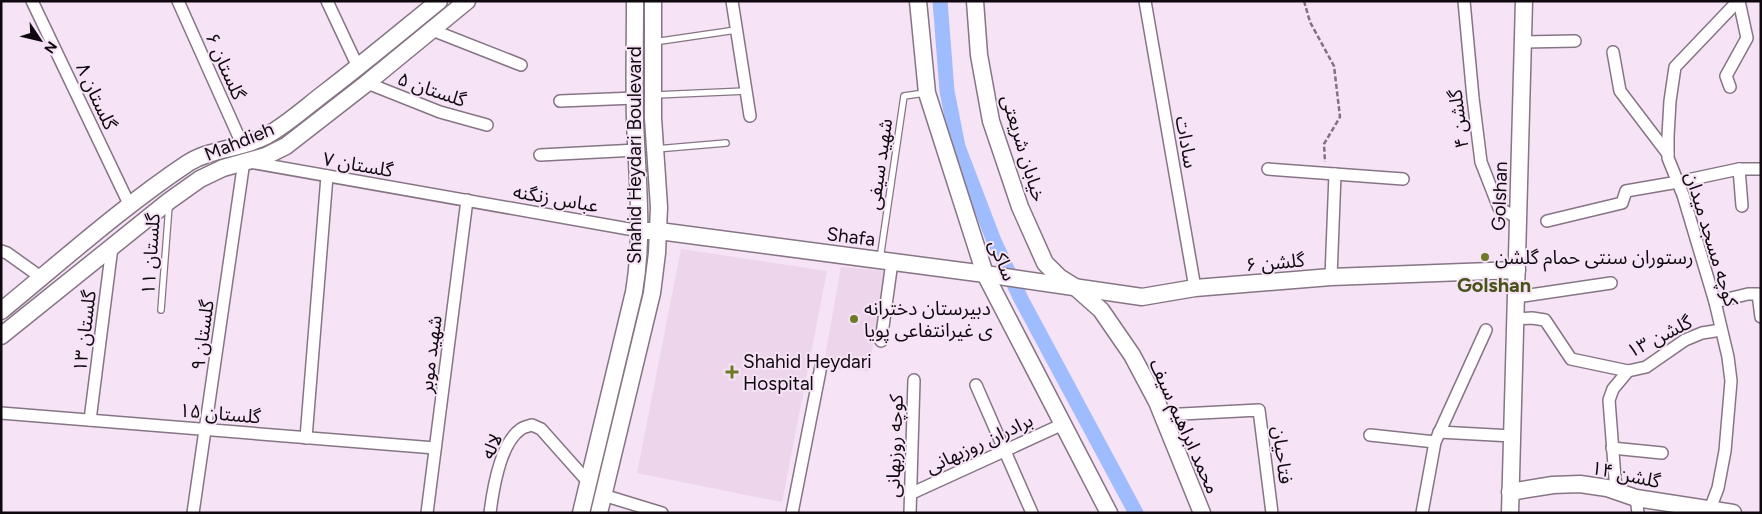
<svg xmlns="http://www.w3.org/2000/svg" width="1762" height="514" font-family="Figtree,'Noto Sans Arabic',sans-serif">
<rect width="100%" height="100%" fill="#f6e3f5"/>
<g fill="#edd5ec">
<path d="M681,249l146,22 -45,231 -145,-29z"/>
<path d="M841,267l44,4 -16,100 -46,-3z"/>
</g>
<g fill="none" stroke-linecap="round" stroke-linejoin="round">
<path stroke="#9fbcff" stroke-width="15" d="M940,1l7,90 11,56 36,94 27,58 115,214"/>
<defs>
<g id="lane">
<path d="M654,42l82,-12"/>
<path d="M655,95l91,-4"/>
<path d="M656,149l70,-6"/>
<path d="M880,259l24,-163 21,-3"/>
<path d="M161,310l8,-104"/>
</g>
<g id="street">
<path d="M32,1l98,205"/>
<path d="M178,1l64,143"/>
<path d="M327,1l31,66"/>
<path d="M732,1l18,115"/>
<path d="M1145,1l50,287"/>
<path d="M1464,1l9,97 8,64 18,46 19,10"/>
<path d="M432,30l89,35"/>
<path d="M1523,42l52,-1"/>
<path d="M1613,52l7,39 48,63"/>
<path d="M367,83l73,29 47,13"/>
<path d="M1730,87l-4,-11 21,-38 -8,-37"/>
<path d="M560,101l75,-3"/>
<path d="M540,155l97,-5"/>
<path d="M1268,169l135,10"/>
<path d="M1739,169l3,37"/>
<path d="M1547,221l75,-18 4,-12 52,-9 61,-13h22"/>
<path d="M1,251l6,2 35,25"/>
<path d="M1331,277l4,-103"/>
<path d="M1516,297l95,-14"/>
<path d="M1715,302l33,-8h10l3,23"/>
<path d="M1515,319l17,-1 13,2 26,39 57,12 18,-4 39,-27 17,-7 19,-3"/>
<path d="M881,341l11,-79"/>
<path d="M976,385l56,128"/>
<path d="M1,413l434,35"/>
<path d="M1162,415l97,-5 13,103"/>
<path d="M90,420l22,-173"/>
<path d="M1439,432l73,4"/>
<path d="M1370,435l65,7"/>
<path d="M306,438l21,-262"/>
<path d="M1612,448l50,5"/>
<path d="M1616,491l-7,-91 4,-11 15,-18"/>
<path d="M910,494l153,-70"/>
<path d="M603,495l59,18"/>
<path d="M1636,498l2,15"/>
<path d="M1710,509l8,-21 7,-37 6,-70 -3,-24 -13,-55 -32,-107 -15,-37v-22l2,-35 5,-34 63,-66"/>
<path d="M193,513l51,-352 396,70"/>
<path d="M427,513l40,-313"/>
<path d="M490,513c3,-24 10,-70 31,-84 3,-2 8,-3 11,-4l9,4 48,54"/>
<path d="M792,513l29,-147"/>
<path d="M910,513l4,-133"/>
<path d="M1422,513l13,-71 51,-112"/>
</g>
<g id="secondary">
<path d="M918,1l9,92 58,181 124,239"/>
<path d="M975,1l4,54 12,66 29,86 25,56 14,14 16,10 26,23 31,45 25,47 45,111"/>
<path d="M640,231h19l326,43 157,23 53,-9 136,-11 186,-7"/>
<path d="M1,311c61,-50 121,-104 187,-148 24,-15 54,-14 78,-27 22,-12 41,-30 61,-45 38,-29 75,-60 112,-90"/>
<path d="M1,336l168,-135 31,-22 23,-11 43,-12 20,-10 81,-63 100,-82"/>
<path d="M1510,492l43,-7 27,-1 27,4 29,10 97,15"/>
<path d="M581,513l53,-221c10,-58 3,-114 1,-172 -1,-40 0,-79 0,-119"/>
<path d="M599,513l53,-220 5,-40 2,-46 -6,-89v-117"/>
<path d="M1510,513l14,-512"/>
</g>
</defs>
<use href="#lane" stroke="#867585" stroke-width="8"/>
<use href="#street" stroke="#867585" stroke-width="14"/>
<use href="#secondary" stroke="#867585" stroke-width="19"/>
<path stroke="#80737f" stroke-width="2.5" stroke-dasharray="5 2.5" stroke-linecap="butt" d="M1304,1l6,21 24,44 6,51 -16,27 1,18"/>
<use href="#lane" stroke="#fff" stroke-width="5.5"/>
<use href="#street" stroke="#fff" stroke-width="11"/>
<use href="#secondary" stroke="#fff" stroke-width="16"/>
</g>
<g fill="#6d7a26" stroke="#f6e3f5" stroke-width="2">
<circle cx="1485" cy="257" r="5"/>
<circle cx="854" cy="319" r="5"/>
<path d="M729.5 364.5h5v5h5v5h-5v5h-5v-5h-5v-5h5z"/>
</g>
<g text-anchor="middle" stroke-width="4" stroke-linejoin="round" paint-order="stroke">
<g font-size="19" fill="#0f090f" stroke="#f6e3f5">
<text transform="translate(226 66) rotate(66)" y="7">گلستان ۶</text>
<text transform="translate(432 89) rotate(19)" y="7">گلستان ۵</text>
<text transform="translate(97 96) rotate(65)" y="7">گلستان ۸</text>
<text transform="translate(1458 119) rotate(-97)" y="7">گلشن ۴</text>
<text transform="translate(239 141) rotate(-22)" y="7">Mahdieh</text>
<text transform="translate(1187 142) rotate(80)" y="7">سادات</text>
<text transform="translate(1024 148) rotate(73)" y="7">خیابان شریعتی</text>
<text transform="translate(634 155) rotate(-90)" y="7">Shahid Heydari Boulevard</text>
<text transform="translate(358 164) rotate(10)" y="7">گلستان ۷</text>
<text transform="translate(879 164) rotate(-82)" y="7">شهید سیفی</text>
<text transform="translate(1499 196) rotate(-88)" y="7">Golshan</text>
<text transform="translate(556 198) rotate(10)" y="7">عباس زنگنه</text>
<text transform="translate(851 236) rotate(7)" y="7">Shafa</text>
<text transform="translate(1712 239) rotate(73)" y="7">کوچه مسجد میدان</text>
<text transform="translate(150 254) rotate(-86)" y="7">گلستان ۱۱</text>
<text transform="translate(1003 260) rotate(68)" y="7">ساکی</text>
<text transform="translate(1275 262) rotate(-5)" y="7">گلشن ۶</text>
<text transform="translate(84 331) rotate(-83)" y="7">گلستان ۱۳</text>
<text transform="translate(202 335) rotate(-82)" y="7">گلستان ۹</text>
<text transform="translate(1659 336) rotate(-27)" y="7">گلشن ۱۳</text>
<text transform="translate(430 354) rotate(-83)" y="7">شهید موبر</text>
<text transform="translate(220 413) rotate(5)" y="7">گلستان ۱۵</text>
<text transform="translate(1185 426) rotate(66)" y="7">محمد ابراهیم سیف</text>
<text transform="translate(979 443) rotate(-25)" y="7">برادران روزبهانی</text>
<text transform="translate(491 446) rotate(-65)" y="7">لاله</text>
<text transform="translate(894 446) rotate(-88)" y="7">کوچه روزبهانی</text>
<text transform="translate(1283 455) rotate(83)" y="7">فتاحیان</text>
<text transform="translate(1626 474) rotate(12)" y="7">گلشن ۱۴</text>
</g>
<g font-size="19" fill="#0f090f" stroke="#f6e3f5" text-anchor="start">
<text x="1495" y="264">رستوران سنتی حمام گلشن</text>
<text x="864" y="315">دبیرستان دخترانه<tspan x="864" dy="22">ی غیرانتفاعی پویا</tspan></text>
<text x="743" y="368">Shahid Heydari<tspan x="743" dy="22">Hospital</tspan></text>
</g>
<g font-size="20" font-weight="bold" fill="#495219" stroke="#f6e3f5">
<text x="1494" y="292">Golshan</text>
</g>
</g>
<rect width="1762" height="514" fill="none" stroke="#0f090f" stroke-width="5"/>
<g transform="translate(40 40) rotate(125)" stroke="#f6e3f5" stroke-width="4" paint-order="stroke">
<path d="M0-4L9 19L0 12L-9 19Z" fill="#0f090f"/>
<text y="-8" font-size="14" font-weight="bold" text-anchor="middle" fill="#0f090f">N</text>
</g>
</svg>
